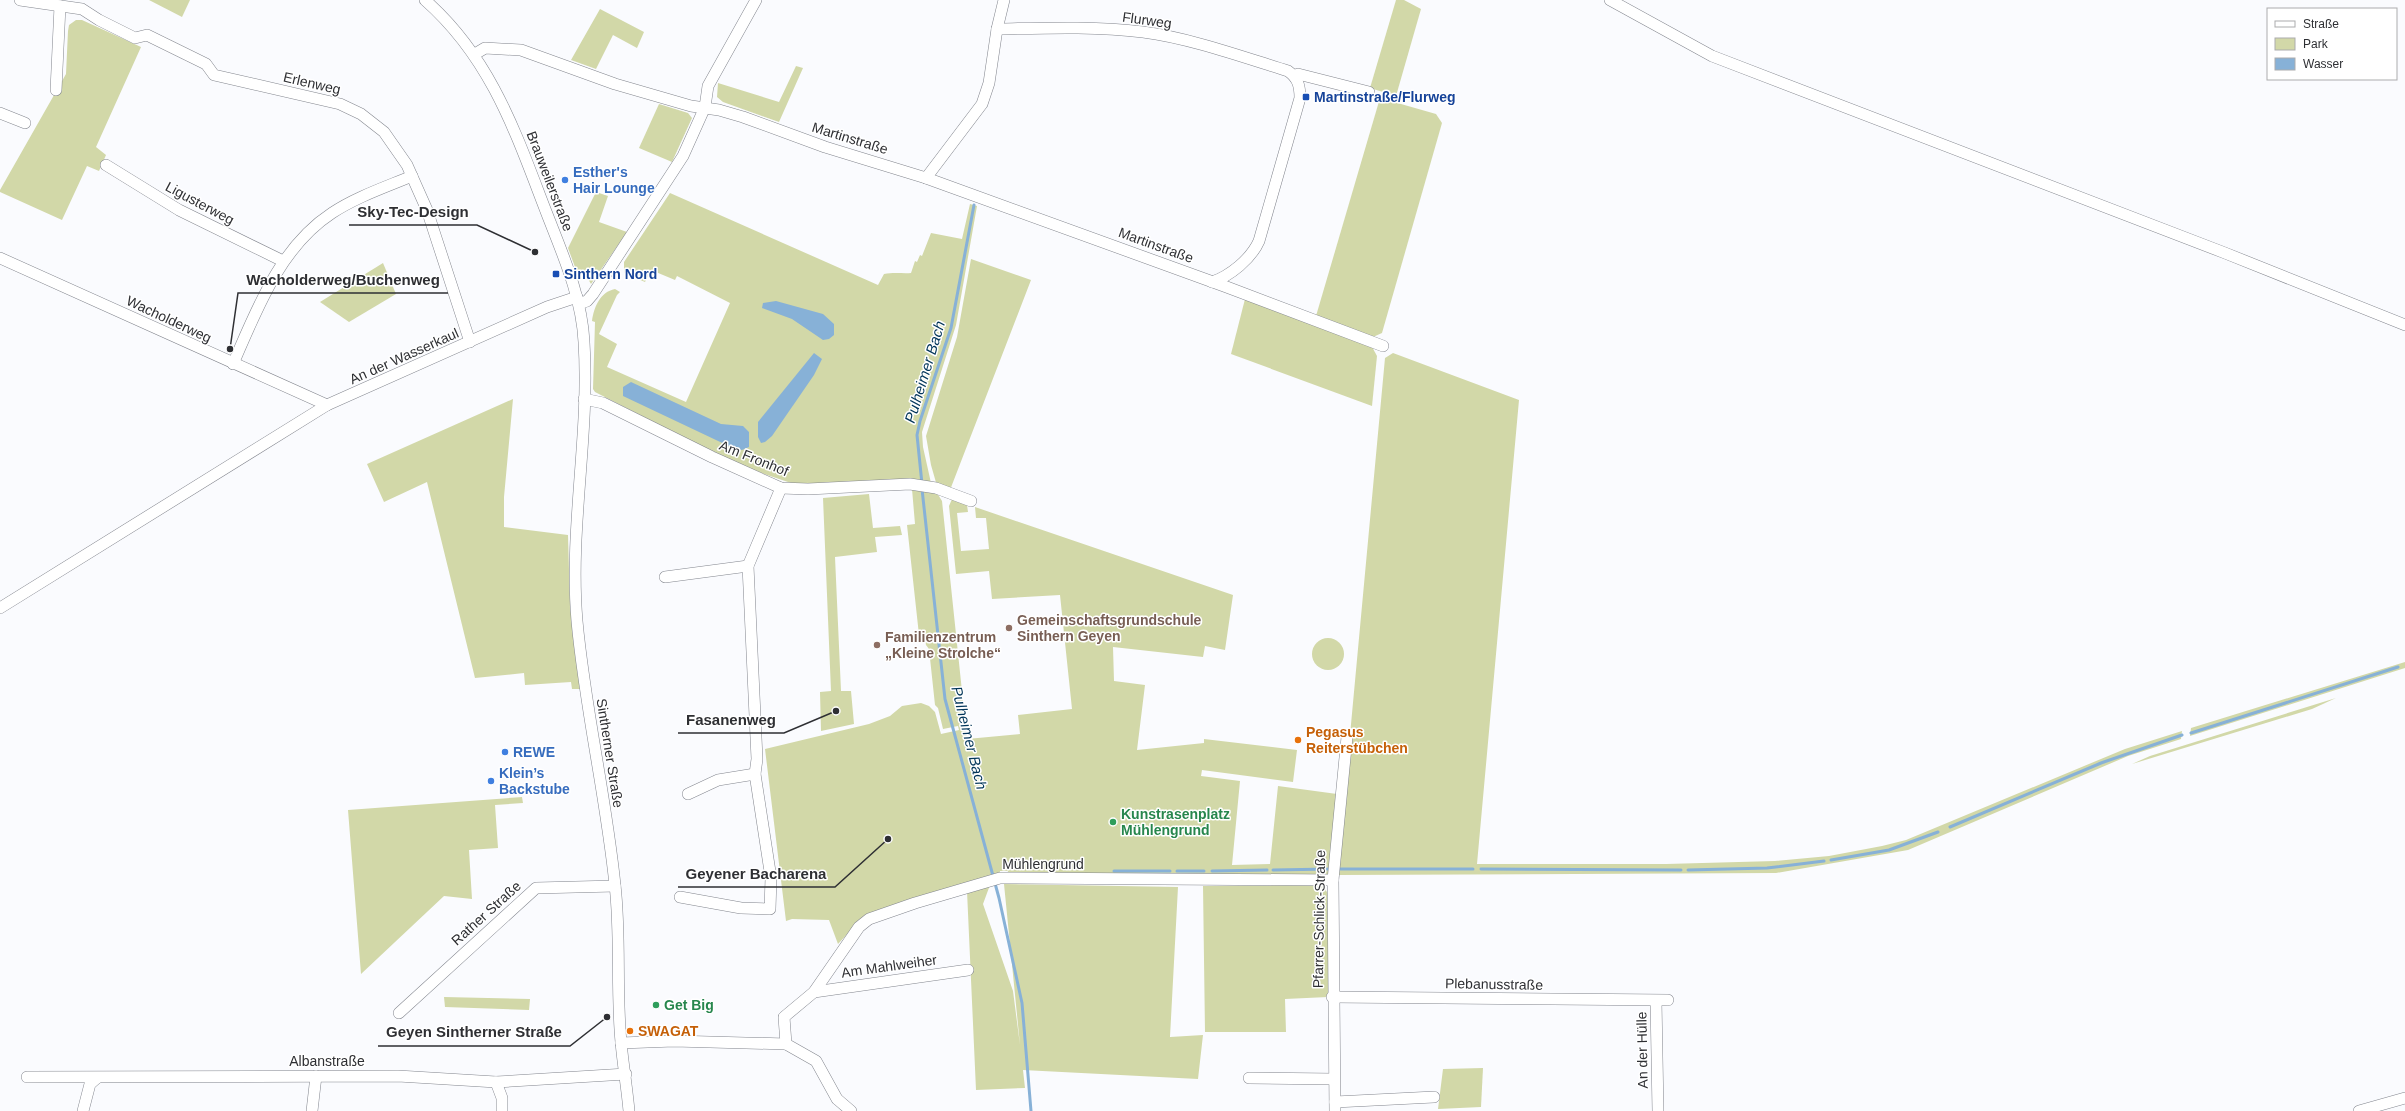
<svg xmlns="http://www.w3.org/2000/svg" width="2405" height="1111" font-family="Helvetica,sans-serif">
<rect width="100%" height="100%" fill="#fafbfe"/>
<g fill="#d2d8a8">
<path d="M149,0h41l-8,17z"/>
<path d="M1396,0h8l17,9 -25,87 -26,-8z"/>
<path d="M600,9l44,23 -7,16 -24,-13 -17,34 -25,-9z"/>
<path d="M76,20h6l59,27 -45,100 10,8 -7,16 -12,-5 -25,54 -62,-28v-2l66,-116 2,-43 1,-6z"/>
<path d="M796,66l7,2 -24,54 -56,-20 -6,-5 1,-14 61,19z"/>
<path d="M1380,98l56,16 6,9 -60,210 -9,4 -57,-21z"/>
<path d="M659,104l29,9 4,5 -20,44 -33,-14z"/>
<path d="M596,192l12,4 -9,26 28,10 -36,52 -7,-12 -5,6 -11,-30z"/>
<path d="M670,193l208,92 6,-11c11,-2 20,0 27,-1l4,-12 2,1 3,-7 2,1 9,-23 31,6 8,-35 7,2 -21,119 -34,107 1,15 8,36h-140l-53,-18 -143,-73 -2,-3 2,-67 -3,-1c2,-14 8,-29 23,-32l5,3 -3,3 -18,39 18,10 -10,23 79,35 44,-99 -53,-27 -2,4 -24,-10 -6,12 -21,-9v-11z"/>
<path d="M971,259l60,21 -81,210 -13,-4 -6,-21 -5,-29 31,-99z"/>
<path d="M383,263l13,31 -47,28 -29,-20z"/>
<path d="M1245,299l126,46 6,11 -5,50 -141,-52z"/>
<path d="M1393,353l126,47 -42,464h189l109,-3 54,-5 53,-10 24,-6 219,-91 57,-18 -1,8 -53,17 -220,94 -132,23 -439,2 48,-517z"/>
<path d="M513,399l-9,98v30l64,8 2,70 10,84h-8l-1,-7 -46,3 -1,-12 -49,5 -48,-196 -43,20 -17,-38z"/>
<path d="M912,489l25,4 5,8 25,238 53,-5 -2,-19 54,-6 -12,-114 -68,4 -3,-28 -33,3 -7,-68 3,-7 15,6 1,7 -11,1 4,38 28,-2 -3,-31h-10l-1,-11 258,88 -8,55 -20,-4 -2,11 -90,-10 1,34 31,4 -8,65 67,-7v-4l93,11 -4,32 -91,-12 -1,6 39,5 -8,84 38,-1 8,-78 59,8 -8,81 -322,-1 1,-3h-8v2l-138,45 -24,26 -9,-24 -37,-1 -6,2 -21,-172 104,-25 21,-8 12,-10 19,-3 8,3 6,6 6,22 18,-4 -1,-4 -15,3 -5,-21 -3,-3 -6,-56 -3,-4 -2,-11 -5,1 -12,-110 8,-1z"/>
<path d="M869,494l4,34 27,-2 2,9 -27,2 2,15 -42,5 6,134h10l3,33 -33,7 -1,-39 11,-1 -8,-193z"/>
<circle cx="1328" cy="654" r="16"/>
<path d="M2405,662v6l-215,68 1,-8z"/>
<path d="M2336,698l-24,11 -180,55 18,-8z"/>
<path d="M522,797l1,6 -28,2 3,43 -29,2 3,49 -28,-3 -83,78 -13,-164z"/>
<path d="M1004,884l174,3 -8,150 33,-2 -5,44 -175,-9 2,18 -49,2 -9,-199 23,-6 -7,19 30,87 7,54z"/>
<path d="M1323,885l5,9v103l-43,2 1,33h-81l-2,-146z"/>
<path d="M444,997l86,2 -1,11 -84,-3z"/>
<path d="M1483,1068l-2,39 -43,2 5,-40z"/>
</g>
<g fill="#87b1d7">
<path d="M776,301l47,13 11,10v11l-5,4 -6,1 -31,-21 -30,-11 1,-5z"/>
<path d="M814,353l8,6 -8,16 -42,61 -7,6 -4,1 -3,-6v-15z"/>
<path d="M631,382l90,42 22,2 6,6v15l-7,3 -7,-1 -112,-53v-9z"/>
</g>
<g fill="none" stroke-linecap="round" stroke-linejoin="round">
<g stroke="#87b1d7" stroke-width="3">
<path d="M922,484l-5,-49 3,-14 31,-93 23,-123"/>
<path d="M922,489l23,210 54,199 23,105 9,108"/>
<path d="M2191,733l207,-66"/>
<path d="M1950,827l151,-64 81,-28"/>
<path d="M1831,860l58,-10 49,-18"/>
<path d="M1338,869h135"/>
<path d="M1481,869l200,1"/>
<path d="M1273,870l57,-1"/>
<path d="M1688,870l79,-2 57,-7"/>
<path d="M1114,871h56"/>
<path d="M1177,871h27"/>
<path d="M1212,871l55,-1"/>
</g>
<defs>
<g id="minor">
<path d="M20,0l62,9 17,11 36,18 12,-3 59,29 8,11 126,29 21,10 23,18 23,33 20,45 43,132"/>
<path d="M425,0c67,59 91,134 122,214 16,41 35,84 37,128 6,93 -15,185 -7,279 8,88 29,175 38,264 6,52 1,105 6,157 2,23 6,46 8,69"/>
<path d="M1610,0l102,56 513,197 180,72"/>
<path d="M997,29c48,-1 98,-3 146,3 47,6 100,25 145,39 10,7 12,15 12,27l-41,143c-8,18 -29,35 -47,41"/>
<path d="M475,54l10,-6 36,2 94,34 76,22 28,4 24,7 82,30 101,31 298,108 159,60"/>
<path d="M1295,77l3,-3 71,18"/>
<path d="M56,90l4,-84"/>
<path d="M0,113l25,10"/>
<path d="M106,165l73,45 104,51"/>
<path d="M926,178l56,-74 7,-21 8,-54 7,-29"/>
<path d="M0,258l327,147"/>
<path d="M579,304l8,-3 6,-7 90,-138 22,-49 3,-21 48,-86"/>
<path d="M233,364c24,-55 47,-117 99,-151 24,-16 54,-26 80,-37"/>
<path d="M584,399l19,4 109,54 69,31 27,1 102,-5 26,4 35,13"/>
<path d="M665,577l83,-11"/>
<path d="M0,608l327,-203 220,-98 30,-10"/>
<path d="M688,794l30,-14 37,-6"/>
<path d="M680,897l61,11 29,1 1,-31 -16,-104 2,-15 -9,-193 33,-78"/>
<path d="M814,992l154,-22"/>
<path d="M1332,997l336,3"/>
<path d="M1656,1001l2,110"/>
<path d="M399,1013l137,-125 79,-2"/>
<path d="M621,1043l53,-2 112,3 30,17 21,38 14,12"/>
<path d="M786,1044l-2,-27 30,-25 45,-65 10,-8 46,-16 85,-25 333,2"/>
<path d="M27,1077l371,-1 98,6 130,-8"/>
<path d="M1249,1078l85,1"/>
<path d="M496,1082l6,16v13"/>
<path d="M1335,1102l99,-5"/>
<path d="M83,1111l7,-27 7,-6"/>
<path d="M312,1111l4,-35"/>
<path d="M1335,1111l-2,-231 14,-143"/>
<path d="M2359,1111l46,-13"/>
</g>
</defs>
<use href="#minor" stroke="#83868e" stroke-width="12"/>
<use href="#minor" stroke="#fff" stroke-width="11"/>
</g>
<g fill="#1a4fb4" stroke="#fff" stroke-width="1.5">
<rect x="1302" y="93" width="8" height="8" rx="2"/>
<rect x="552" y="270" width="8" height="8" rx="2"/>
</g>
<g fill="#3f7fe0" stroke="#fff" stroke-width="1.5">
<circle cx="565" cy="180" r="4"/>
<circle cx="505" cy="752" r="4"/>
<circle cx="491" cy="781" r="4"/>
</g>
<g fill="#8d6e63" stroke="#fff" stroke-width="1.5">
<circle cx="1009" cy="628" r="4"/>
<circle cx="877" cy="645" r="4"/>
</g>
<g fill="#e8710a" stroke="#fff" stroke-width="1.5">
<circle cx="1298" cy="740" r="4"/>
<circle cx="630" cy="1031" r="4"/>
</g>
<g fill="#2e9e5b" stroke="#fff" stroke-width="1.5">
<circle cx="1113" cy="822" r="4"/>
<circle cx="656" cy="1005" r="4"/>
</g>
<g text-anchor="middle" stroke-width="3" stroke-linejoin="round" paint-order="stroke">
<g font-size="14" fill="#2e2f33" stroke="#fff">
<text transform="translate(1147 20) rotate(8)" y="5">Flurweg</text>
<text transform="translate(312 83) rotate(13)" y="5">Erlenweg</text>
<text transform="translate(850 138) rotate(17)" y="5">Martinstraße</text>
<text transform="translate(550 181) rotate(69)" y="5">Brauweilerstraße</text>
<text transform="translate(200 203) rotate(28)" y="5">Ligusterweg</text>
<text transform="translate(1156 245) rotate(20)" y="5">Martinstraße</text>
<text transform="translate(169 319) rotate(25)" y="5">Wacholderweg</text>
<text transform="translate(404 356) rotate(-24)" y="5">An der Wasserkaul</text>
<text transform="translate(754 458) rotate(22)" y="5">Am Fronhof</text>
<text transform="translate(610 753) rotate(81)" y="5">Sintherner Straße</text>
<text x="1043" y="869">Mühlengrund</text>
<text transform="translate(486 913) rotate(-42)" y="5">Rather Straße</text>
<text transform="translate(1319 919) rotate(-89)" y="5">Pfarrer-Schlick-Straße</text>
<text transform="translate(889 966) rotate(-8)" y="5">Am Mahlweiher</text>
<text transform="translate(1494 984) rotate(1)" y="5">Plebanusstraße</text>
<text transform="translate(1642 1050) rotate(-91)" y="5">An der Hülle</text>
<text x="327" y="1066">Albanstraße</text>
</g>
<g font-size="14" font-weight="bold" fill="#164399" stroke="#fff" text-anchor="start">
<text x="1314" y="102">Martinstraße/Flurweg</text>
<text x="564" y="279">Sinthern Nord</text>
</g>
<g font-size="14" font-weight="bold" fill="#366cbe" stroke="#fff" text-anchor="start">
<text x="573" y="177">Esther's<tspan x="573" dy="16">Hair Lounge</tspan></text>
<text x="513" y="757">REWE</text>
<text x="499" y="778">Klein’s<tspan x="499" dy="16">Backstube</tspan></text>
</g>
<g font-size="14" font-weight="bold" fill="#785e54" stroke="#fff" text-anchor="start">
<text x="1017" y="625">Gemeinschaftsgrundschule<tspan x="1017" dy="16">Sinthern Geyen</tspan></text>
<text x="885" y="642">Familienzentrum<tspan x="885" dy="16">„Kleine Strolche“</tspan></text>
</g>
<g font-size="14" font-weight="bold" fill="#c56008" stroke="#fff" text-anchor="start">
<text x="1306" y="737">Pegasus<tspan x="1306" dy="16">Reiterstübchen</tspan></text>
<text x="638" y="1036">SWAGAT</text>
</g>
<g font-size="14" font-weight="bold" fill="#27864d" stroke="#fff" text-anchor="start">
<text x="1121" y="819">Kunstrasenplatz<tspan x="1121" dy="16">Mühlengrund</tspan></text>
<text x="664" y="1010">Get Big</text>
</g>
<g font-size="15" font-style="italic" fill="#023559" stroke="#fff">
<text transform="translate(925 372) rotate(-73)" y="5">Pulheimer Bach</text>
<text transform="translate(969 738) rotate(76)" y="5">Pulheimer Bach</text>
</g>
</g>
<path fill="none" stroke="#2e2f33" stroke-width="1.5" d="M535 252L477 225H349M230 349L238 293H448M836 711L784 733H678M888 839L835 887H678M607 1017L570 1046H378"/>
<g fill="#2e2f33" stroke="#fff" stroke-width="1.5">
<circle cx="535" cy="252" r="4"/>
<circle cx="230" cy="349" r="4"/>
<circle cx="836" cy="711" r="4"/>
<circle cx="888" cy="839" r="4"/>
<circle cx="607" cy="1017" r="4"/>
</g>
<g font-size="15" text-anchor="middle" font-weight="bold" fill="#2e2f33" stroke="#fff" stroke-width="3" stroke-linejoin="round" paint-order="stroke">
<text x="413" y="217">Sky-Tec-Design</text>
<text x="343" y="285">Wacholderweg/Buchenweg</text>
<text x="731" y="725">Fasanenweg</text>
<text x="756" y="879">Geyener Bacharena</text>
<text x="474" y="1037">Geyen Sintherner Straße</text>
</g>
<rect x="2267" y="8" width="130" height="72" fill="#ffffff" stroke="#abacad"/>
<rect x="2275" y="21" width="20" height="6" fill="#ffffff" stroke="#abacad"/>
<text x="2303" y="28" font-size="12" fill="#2e2f33">Straße</text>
<rect x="2275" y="38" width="20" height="12" fill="#d2d8a8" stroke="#abacad"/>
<text x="2303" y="48" font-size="12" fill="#2e2f33">Park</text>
<rect x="2275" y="58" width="20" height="12" fill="#87b1d7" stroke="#abacad"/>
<text x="2303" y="68" font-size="12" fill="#2e2f33">Wasser</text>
</svg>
